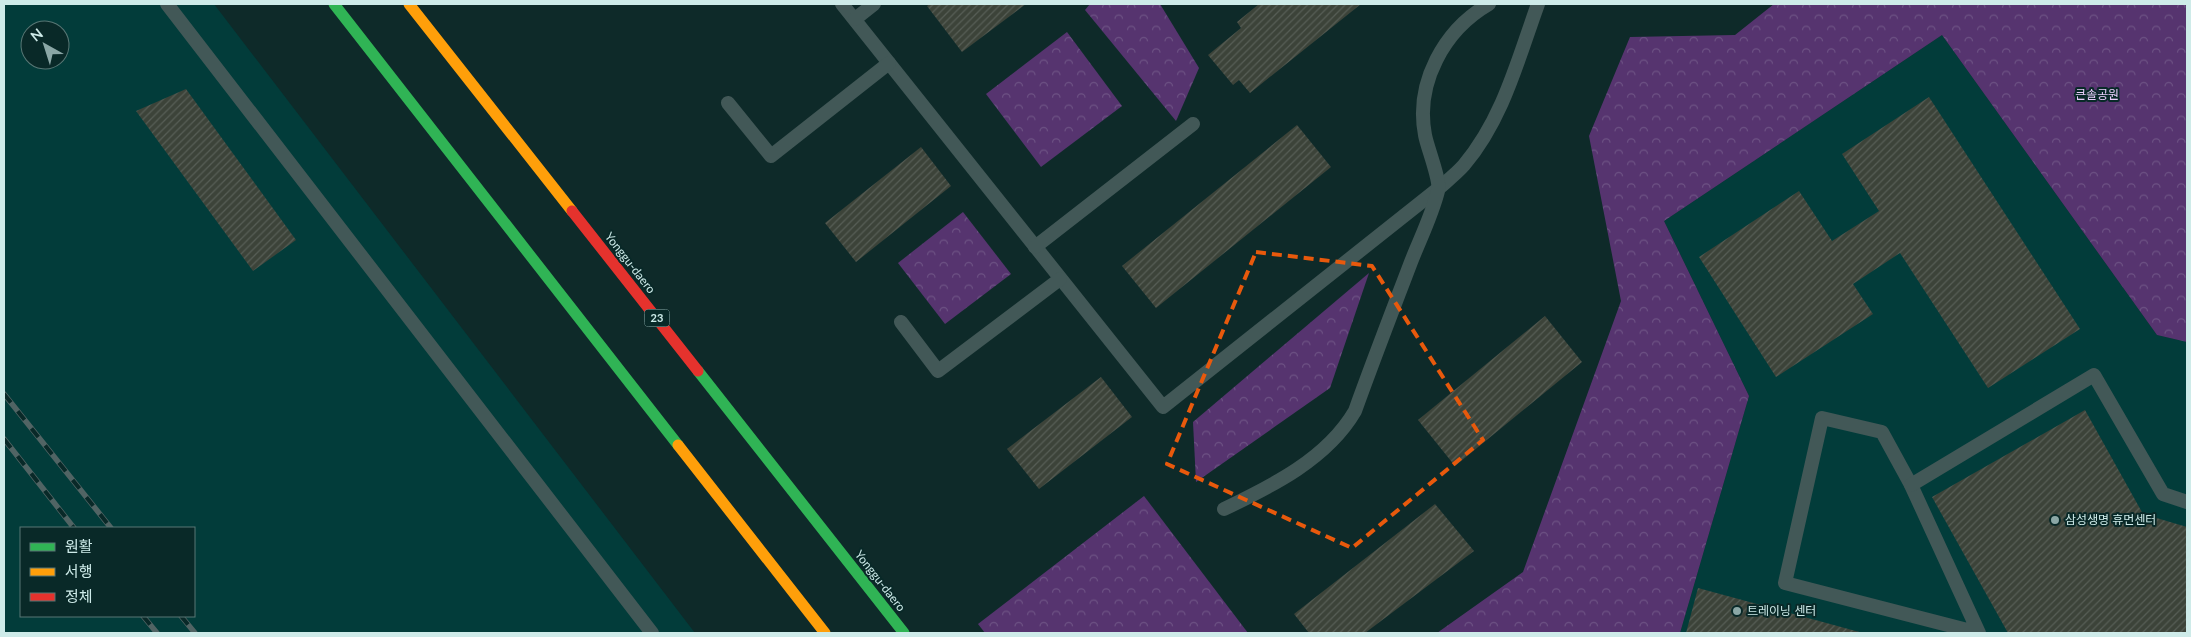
<svg xmlns="http://www.w3.org/2000/svg" width="2191" height="637" font-family="Lato,'Noto Sans KR',sans-serif">
<defs>
<pattern id="park-crowns" width="20" height="18" patternUnits="userSpaceOnUse" patternTransform="scale(1.25)"><rect width="20" height="18" fill="#56346f"/><path d="M2 6a3 3 0 1 1 6 0M12 15a3 3 0 1 1 6 0" fill="none" stroke="#6d5284"/></pattern>
<pattern id="building-hatch" width="6" height="6" patternUnits="userSpaceOnUse" patternTransform="scale(1.25)"><rect width="6" height="6" fill="#3c4339"/><path d="M-1 1l2-2M0 6l6-6M5 7l2-2" fill="none" stroke="#575e56"/></pattern>
</defs>
<rect width="100%" height="100%" fill="#0e2a29"/>
<g fill="#023c3a" fill-rule="evenodd">
<path d="M4,4h210l481,629h-691zM30,30h30v30h-30zM21,528h173v88h-173z"/>
<path d="M1942,35l215,300 30,7v291h-507l69,-237 -85,-175z"/>
</g>
<g fill="url(#park-crowns)">
<path d="M1090,4h70l39,64 -23,53 -91,-111z"/>
<path d="M1774,4h413v338l-30,-7 -215,-300 -278,186 85,175 -69,237h-243l86,-61 98,-271 -32,-165 41,-99 105,-2z"/>
<path d="M1067,32l55,74 -81,61 -55,-73z"/>
<path d="M963,212l48,62 -66,50 -47,-61z"/>
<path d="M1369,273l-39,115 -134,94 -3,-60z"/>
<path d="M1144,496l104,137h-263l-7,-9z"/>
</g>
<g fill="url(#building-hatch)">
<path d="M930,4h96l-64,48 -35,-46z"/>
<path d="M1259,4h102l-111,89 -11,-13 -6,5 -25,-30 33,-27 -4,-6z"/>
<path d="M186,89l110,151 -43,31 -117,-160z"/>
<path d="M1929,97l151,232 -92,59 -88,-135 -47,31 20,30 -97,63 -77,-120 100,-66 33,50 47,-30 -37,-57z"/>
<path d="M1297,125l34,42 -175,141 -34,-42z"/>
<path d="M921,147l30,39 -95,76 -31,-39z"/>
<path d="M1545,316l37,46 -127,104 -37,-46z"/>
<path d="M1101,377l31,40 -93,72 -32,-40z"/>
<path d="M2085,410l58,104 44,13v106h-179l-76,-136z"/>
<path d="M1435,504l39,47 -109,82h-56l-15,-19z"/>
<path d="M1698,588l165,45h-177z"/>
</g>
<g fill="none" stroke-linecap="round" stroke-linejoin="round">
<g stroke="#425857" stroke-width="14">
<path d="M167,4l485,629"/>
<path d="M842,4l321,403 276,-219c8,-7 18,-15 25,-23 39,-46 54,-106 74,-161"/>
<path d="M855,19l19,-15"/>
<path d="M728,103l43,53 118,-93"/>
<path d="M1035,247l158,-123"/>
<path d="M901,322l37,49 122,-92"/>
<path d="M1822,418l60,14 29,53 68,148 -194,-50z"/>
<path d="M1911,485l183,-110 69,119 24,8"/>
<path d="M1224,509c48,-23 103,-50 131,-98 18,-50 37,-99 56,-149 9,-23 21,-47 27,-71 3,-10 -11,-44 -13,-56 -10,-52 19,-105 64,-131"/>
</g>
<g stroke="#30b455" stroke-width="11">
<path d="M334,4l344,441"/>
<path d="M698,371l206,262"/>
</g>
<g stroke="#ff9f0a" stroke-width="11">
<path d="M409,4l163,207"/>
<path d="M678,445l147,188"/>
</g>
<path stroke="#e5322d" stroke-width="11" d="M572,211l126,160"/>
<defs>
<g id="rail">
<path d="M4,394l107,134"/>
<path d="M4,439l70,89"/>
<path d="M143,616l14,17"/>
<path d="M181,616l14,17"/>
</g>
</defs>
<use href="#rail" stroke="#516464" stroke-width="5.5"/>
<use href="#rail" stroke="#092928" stroke-width="4" stroke-dasharray="11" stroke-linecap="butt"/>
</g>
<path fill="none" stroke="#e8590c" stroke-width="4" stroke-dasharray="10 6" stroke-linejoin="round" d="M1256,252l116,14 111,174 -131,108 -185,-84z"/>
<g fill="#8ba7a6" stroke="#092928" stroke-width="2">
<circle cx="2055" cy="520" r="5"/>
<circle cx="1737" cy="611" r="5"/>
</g>
<g text-anchor="middle" stroke-width="4" stroke-linejoin="round" paint-order="stroke">
<rect fill="#092928" stroke="#93b1af" stroke-width="1" x="644.5" y="309.5" width="25" height="17" rx="4"/>
<g font-size="11" font-weight="bold" fill="#ceebe9">
<text x="657" y="322">23</text>
</g>
<g font-size="12" fill="#eacffb" stroke="#092928">
<text x="2097" y="99">큰솔공원</text>
</g>
<g font-size="12" fill="#ceebe9" stroke="#092928">
<text transform="translate(630 263) rotate(52)" y="4">Yonggu-daero</text>
<text transform="translate(880 581) rotate(52)" y="4">Yonggu-daero</text>
</g>
<g font-size="12" fill="#ceebe9" stroke="#092928" text-anchor="start">
<text x="2065" y="524">삼성생명 휴먼센터</text>
<text x="1747" y="615">트레이닝 센터</text>
</g>
</g>
<rect width="2191" height="637" fill="none" stroke="#ceebe9" stroke-width="10"/>
<rect x="20" y="527" width="175" height="90" fill="#092928" stroke="#587775"/>
<rect x="30" y="543" width="25" height="8" fill="#30b455" stroke="#587775"/>
<text x="65" y="552" font-size="15" fill="#ceebe9">원활</text>
<rect x="30" y="568" width="25" height="8" fill="#ff9f0a" stroke="#587775"/>
<text x="65" y="577" font-size="15" fill="#ceebe9">서행</text>
<rect x="30" y="593" width="25" height="8" fill="#e5322d" stroke="#587775"/>
<text x="65" y="602" font-size="15" fill="#ceebe9">정체</text>
<g transform="translate(45 45) rotate(321)"><circle r="24" fill="#092928" stroke="#587775"/>
<path d="M0-4L9 19L0 12L-9 19Z" fill="#8ba7a6"/>
<text y="-8" font-size="14" font-weight="bold" text-anchor="middle" fill="#ceebe9">N</text>
</g>
</svg>
